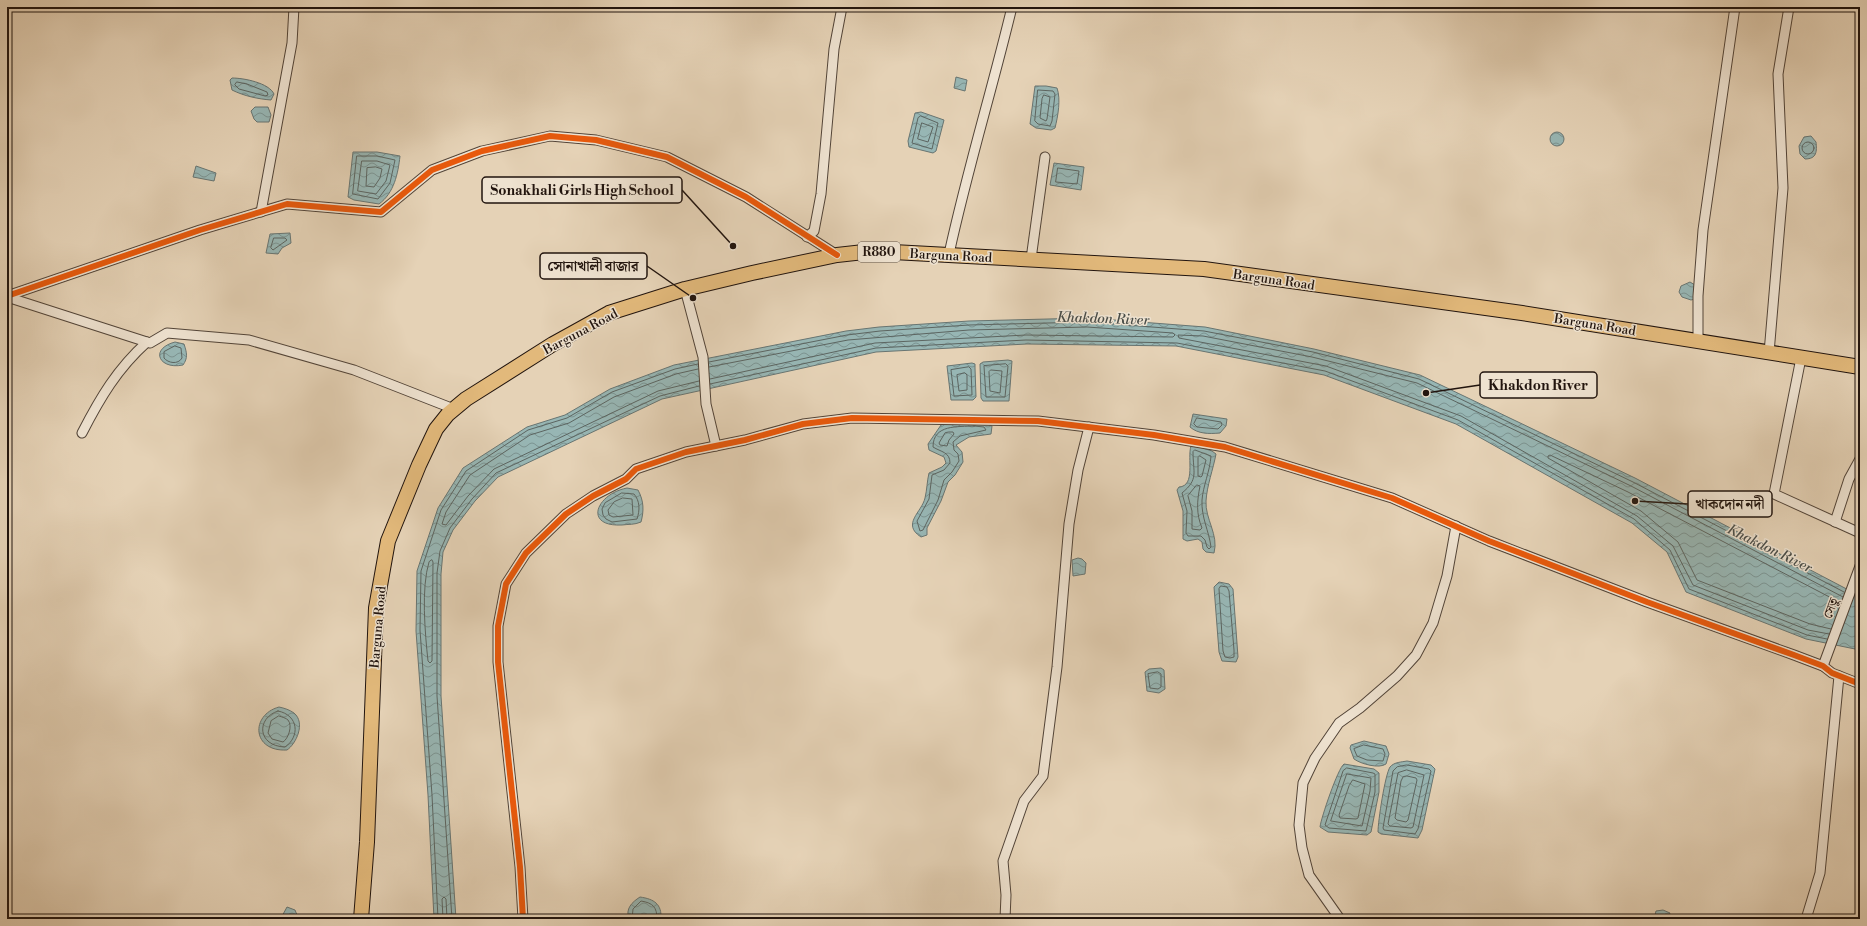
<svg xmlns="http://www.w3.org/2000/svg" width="1867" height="926" font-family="'Libre Bodoni','Noto Serif Bengali',serif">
<defs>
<pattern id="water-waves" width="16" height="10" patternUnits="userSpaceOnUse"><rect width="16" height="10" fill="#97b6b4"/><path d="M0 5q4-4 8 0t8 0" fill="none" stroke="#7b9391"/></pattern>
</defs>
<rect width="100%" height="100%" fill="#e5d2b6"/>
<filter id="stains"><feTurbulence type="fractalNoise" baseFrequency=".005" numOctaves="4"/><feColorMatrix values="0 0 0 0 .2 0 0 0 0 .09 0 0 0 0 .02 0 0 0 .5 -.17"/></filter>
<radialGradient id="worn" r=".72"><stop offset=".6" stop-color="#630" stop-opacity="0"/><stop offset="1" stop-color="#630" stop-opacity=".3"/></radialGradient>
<g fill="url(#water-waves)" stroke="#687572">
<path d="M956,77l11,3 -2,11 -11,-3z"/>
<path d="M232,78c12,0 37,5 42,16l-3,6c-13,-1 -27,-4 -39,-10l-2,-10z"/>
<path d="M1035,86h11l11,2c4,11 1,28 -2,40l-4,2 -15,-2 -6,-4z"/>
<path d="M255,107h13l3,8 -2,7h-12l-3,-3 -3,-8z"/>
<path d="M921,112l23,8 -8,31 -3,2 -24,-6 -1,-6 7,-28z"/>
<circle cx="1557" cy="139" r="7"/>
<path d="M1811,136l5,6c1,9 1,17 -11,17l-5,-5 -1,-8 5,-9z"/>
<path d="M353,152h24l23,4c-2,18 -6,37 -21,48l-25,-4 -6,-3z"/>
<path d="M1054,163l30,4 -3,23 -31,-5z"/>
<path d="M196,166l20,7 -2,8 -21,-4z"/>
<path d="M290,233l1,10 -9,5 -4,6 -12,-1 4,-19z"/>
<path d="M1690,282l5,3v14l-4,1 -9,-3 -3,-5 2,-6z"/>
<path d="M1088,318l117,9 109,22 106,26 215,103 225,118v54l-54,-11 -120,-47 -19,-40 -35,-29 -176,-99 -132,-49 -148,-29 -149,-2 -151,8 -214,47 -164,78 -23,24 -22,29 -10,22 -2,22v122l15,223h-22l-6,-124 -12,-164 1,-60 21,-63 25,-40 64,-41 38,-12 45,-26 64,-24 172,-34 33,-4 90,-6z"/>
<path d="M175,342l9,2c3,9 4,14 -1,21 -24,5 -34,-16 -8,-23z"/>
<path d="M1008,360l4,1 -3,40h-26l-2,-3 -1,-34 3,-2z"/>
<path d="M972,363l3,1v4l1,29 -3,3h-22l-4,-34z"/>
<path d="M1193,414l34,5 -1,7 -6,7c-11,1 -22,1 -30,-6z"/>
<path d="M947,423h38l7,3 -1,8 -22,3 -13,8 6,7 1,10 -8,13 -7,7 -7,19 -14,27v7l-6,2c-20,-13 1,-25 4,-39 2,-8 2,-17 4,-25l13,-6 4,-4 -2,-6 -15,-7 -1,-6 13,-19z"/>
<path d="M1193,445l19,6 4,3c-3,16 -9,31 -10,47 -1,18 13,34 8,52l-8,-1 -3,-3 -1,-7 -4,-3 -11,2 -4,-2v-28l-6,-21 2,-3c17,-1 8,-29 12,-41z"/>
<path d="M627,488l11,2c6,11 6,21 3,32 -7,3 -12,2 -19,3 -39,2 -26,-31 5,-37z"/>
<path d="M1078,558l4,1 4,4 -1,11 -12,2 -1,-16z"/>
<path d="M1219,582l10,2 4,5 5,68 -2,5 -14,-1 -3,-9 -5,-65z"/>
<path d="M1161,668l3,2 1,19 -6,4 -12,-2 -2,-19 4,-3z"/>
<path d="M279,707c5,1 11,3 15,6 12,10 2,31 -7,37 -35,2 -37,-35 -8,-43z"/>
<path d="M1364,741l22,5 3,8 -3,10c-7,5 -25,0 -32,-5l-4,-11 1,-3z"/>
<path d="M1407,761l24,4 4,4 -13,61 -4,8 -37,-4 -3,-2c0,-11 7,-57 12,-65 4,-5 12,-5 17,-6z"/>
<path d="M1344,764l30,5 5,4v19l-8,40 -4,3 -39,-3 -8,-5c1,-9 18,-59 24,-63z"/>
<path d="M640,897c14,2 22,7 21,22h-32c-4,-10 3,-17 11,-22z"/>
<path d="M287,907l8,3 2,5 -2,4 -14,-1z"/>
<path d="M1663,910l7,3 -2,6h-14l2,-8z"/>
</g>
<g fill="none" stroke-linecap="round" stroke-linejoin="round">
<g stroke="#5c6561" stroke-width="1">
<path d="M237,82l10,2 20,8 1,3 -3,1 -26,-7 -4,-4z"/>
<path d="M1038,90l15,1 2,3 -3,27 -2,5 -12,-2 -3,-3z"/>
<path d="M1044,95l6,2 -3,22 -1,2 -6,-3 2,-19z"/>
<path d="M921,116l17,7 -6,26 -20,-6 6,-25z"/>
<path d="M922,123l11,4 -5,15 -10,-3z"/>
<circle cx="1808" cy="148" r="6"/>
<path d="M357,156h20l18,4 -5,23 -12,16 -25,-5z"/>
<path d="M362,161h15l13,4 -4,16 -10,13 -18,-3z"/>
<path d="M376,167l6,2 -2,9 -6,9 -8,-1 1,-18z"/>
<path d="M1058,168l21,3 -2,13 -21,-2z"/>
<path d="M274,238h11l2,2 -14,10 -2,-2z"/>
<path d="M175,346l6,2 1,10c-4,7 -14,5 -18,0v-6z"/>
<path d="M709,362l138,-27 33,-4 89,-6 118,-3 117,9 109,21 106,27 214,103 211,110"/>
<path d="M1006,364l2,2 -3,31h-19l-2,-31z"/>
<path d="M709,367l139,-27 121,-10 118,-3 86,6 2,2 -2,2 -147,-2 -151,8 -165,36"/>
<path d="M969,367l2,2 1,26 -18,1 -3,-26z"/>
<path d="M698,369l-22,5 -62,23 -45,26 -39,12 -60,40 -24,37 -4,12 4,1 22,-29 26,-27 164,-78 41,-10"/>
<path d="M991,370l11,1 -2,22 -10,-2 -1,-19z"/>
<path d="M965,373l2,2v15l-8,1 -2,-16z"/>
<path d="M710,384l166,-36 150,-8 151,3 148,28 133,49 176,99 36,31 19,39 118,46 20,4"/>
<path d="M1197,418l24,4 1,3 -4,4 -21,-2 -3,-3z"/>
<path d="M974,426l10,1 2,3 -26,6 -7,6 1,8 4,4 1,7 -7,11 -8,8 -6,20 -15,30 -3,1 -3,-10 12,-22 3,-24 12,-5 6,-7c0,-11 -9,-11 -17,-16 0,-23 25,-20 41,-21z"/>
<path d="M949,432h4l1,2 -5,6 -2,6 -7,-1 -1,-2 6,-10z"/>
<path d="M1195,450l16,6c-1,15 -8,30 -9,44 -1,17 7,31 9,47l-2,2 -2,-2 -2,-7 -4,-4h-13l-2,-3 1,-22 -5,-18c17,-14 11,-20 11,-41z"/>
<path d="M1200,456l6,4 -4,16 -1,1 -3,-1v-18z"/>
<path d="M1197,485l3,1c-3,15 -4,28 2,42l-2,2 -8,-1v-18l-4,-15z"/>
<path d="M622,493l12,1c6,7 6,16 3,25l-25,3 -6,-3 -3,-4 -1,-6 3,-6z"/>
<path d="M623,498l9,1 1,16 -20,2 -4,-2 -1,-5 6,-8z"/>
<path d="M432,560l1,2 -1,99 -2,2 -2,-2c-3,-28 -7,-73 1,-99z"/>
<path d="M1221,586l6,1 2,4 5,59v7l-4,1 -5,-1 -2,-6 -4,-62z"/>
<path d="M1831,629l-21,-5 -113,-44 -19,-38 -37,-31 -93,-53v-2l2,-1 78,37 213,111"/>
<path d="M1829,634l-21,-4 -115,-45 -20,-39 -36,-30 -176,-100 -135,-50 -147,-28 -1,-3 25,1 109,21 105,26 214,103 212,111"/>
<path d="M1158,672l3,2v13l-3,2 -8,-1 -2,-14z"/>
<path d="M278,711c21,4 22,26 7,36 -28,-1 -29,-29 -7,-36z"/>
<path d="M279,716c3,1 7,2 9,4 5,6 0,19 -5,22l-11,-3 -4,-6 3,-12z"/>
<path d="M1364,745l19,4 2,5 -2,7 -16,-1 -10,-4 -3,-7z"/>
<path d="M1407,765l22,4 2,2 -13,58 -3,5 -31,-4 -1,-2 10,-57 4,-4z"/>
<path d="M1347,768l26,5 2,1v18l-9,39 -37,-3 -4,-3 18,-54z"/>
<path d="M1407,770l17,5 -11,52 -2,1 -21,-2 -2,-2 10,-51z"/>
<path d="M1347,774l24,4 -1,13 -8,35 -31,-5z"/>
<path d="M1407,776l9,2 1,2 -9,40 -2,2 -9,-2 -2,-2 6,-37 2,-4z"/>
<path d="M1353,780l12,4 -7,34 -2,1 -16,-1 -1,-3 10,-29z"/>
<path d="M438,919l-6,-124 -12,-165 1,-59 20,-61 25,-39 62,-41 39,-12 45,-26 63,-23 23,-5"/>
<path d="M443,919l-1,-20 2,-2 2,2 1,20"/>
<path d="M452,919l-15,-223v-123l3,-22 10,-23 22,-29 24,-26 164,-77 39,-10"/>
<path d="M632,919l1,-10 8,-8c12,2 16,6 16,18"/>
</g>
<defs>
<g id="minor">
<path d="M261,212l31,-169 2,-36"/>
<path d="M807,237l7,-6 7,-37 13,-145 8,-42"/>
<path d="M949,254c18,-83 43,-164 63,-247"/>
<path d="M1031,259l14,-102"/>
<path d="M685,289l18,68 3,47 10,42"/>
<path d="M7,296l193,-66 87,-26 94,8 51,-42 50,-19 68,-15 46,4 71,17 79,40 91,58"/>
<path d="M7,297l143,46 17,-10 82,7 105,30 100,39"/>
<path d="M1698,341v-45l5,-66 32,-223"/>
<path d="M1769,353l14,-165 -5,-114 11,-67"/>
<path d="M1801,358l-27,136 86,39"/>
<path d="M82,433c18,-35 35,-64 65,-91"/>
<path d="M1835,522l14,-43 11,-20"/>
<path d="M1823,666l37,-100"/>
<path d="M523,919l-3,-52 -22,-205v-36l8,-42 20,-31 40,-39 27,-18 33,-17 10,-10 50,-17 59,-12 58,-16 49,-6 186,3 116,14 71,12 167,51 97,43 158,61 147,53 29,11 9,7 28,11"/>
<path d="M1005,919l1,-24 -3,-34 21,-60 19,-25 14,-109 12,-143 9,-54 11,-43"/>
<path d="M1340,919l-31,-44 -7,-27 -3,-23 4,-42 12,-25 24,-35 21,-15 37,-32 19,-21 17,-32 14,-47 9,-50"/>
<path d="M1806,919l14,-46 19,-197"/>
</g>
<path id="primary" d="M361,919l6,-77 9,-234 12,-67 31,-76 17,-36 12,-15 18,-15 87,-55 56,-31 76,-24 67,-16 85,-18 27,-3h29l311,17 318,44 338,54"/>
</defs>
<use href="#minor" stroke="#524438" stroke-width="11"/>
<use href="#primary" stroke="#21140e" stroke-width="16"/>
<use href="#minor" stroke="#eee2d0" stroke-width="9"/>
<use href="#primary" stroke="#e2b97b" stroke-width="14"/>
<defs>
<g id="cycleway">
<path d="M7,296l193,-66 87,-26 94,8 51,-42 50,-19 68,-15 46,4 71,17 79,40 91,58"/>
<path d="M523,919l-3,-52 -22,-205v-36l8,-42 20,-31 40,-39 27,-18 33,-17 10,-10 50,-17 59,-12 58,-16 49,-6 186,3 116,14 71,12 167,51 97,43 158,61 147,53 29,11 9,7 28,11"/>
</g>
</defs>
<use href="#cycleway" stroke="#eee2d0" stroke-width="8"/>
<use href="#cycleway" stroke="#e8590c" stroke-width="6"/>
</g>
<g text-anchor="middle" stroke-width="3" stroke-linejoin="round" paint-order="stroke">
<rect fill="#eee2d0" stroke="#5e5248" stroke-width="1" x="858" y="242" width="42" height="20" rx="3"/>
<g font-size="12" font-weight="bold" fill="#21140e">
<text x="879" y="256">R880</text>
</g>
<g font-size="13" fill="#21140e" stroke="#eee2d0">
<text transform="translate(951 255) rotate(3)" y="5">Barguna Road</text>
<text transform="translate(1274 279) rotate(8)" y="5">Barguna Road</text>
<text transform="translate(1595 324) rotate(9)" y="5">Barguna Road</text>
<text transform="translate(580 331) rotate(-28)" y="5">Barguna Road</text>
<text transform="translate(1830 608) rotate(-69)" y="5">সেতু</text>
<text transform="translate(377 627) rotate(-85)" y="5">Barguna Road</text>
</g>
<g font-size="14" font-style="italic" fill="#4a4d48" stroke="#eee2d0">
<text transform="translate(1103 318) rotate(2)" y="5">Khakdon River</text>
<text transform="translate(1770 548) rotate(26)" y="5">Khakdon River</text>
</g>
</g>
<path fill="none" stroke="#21140e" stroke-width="1.5" d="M733 246L682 190M693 298L647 266M1426 393L1480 385M1635 501L1688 504"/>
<g fill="#21140e" stroke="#eee2d0" stroke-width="1.5">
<circle cx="733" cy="246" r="4"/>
<circle cx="693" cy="298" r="4"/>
<circle cx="1426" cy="393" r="4"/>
<circle cx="1635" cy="501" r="4"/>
</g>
<g fill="#eee2d0" stroke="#21140e" stroke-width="1.5">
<rect x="482" y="177" width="200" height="26" rx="4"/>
<rect x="540" y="253" width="107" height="26" rx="4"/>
<rect x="1480" y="372" width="117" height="26" rx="4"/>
<rect x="1688" y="491" width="84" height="26" rx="4"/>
</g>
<g font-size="14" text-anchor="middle" font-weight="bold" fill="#21140e">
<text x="582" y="195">Sonakhali Girls High School</text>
<text x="593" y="271">সোনাখালী বাজার</text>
<text x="1538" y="390">Khakdon River</text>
<text x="1730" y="509">খাকদোন নদী</text>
</g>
<rect width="1867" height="926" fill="none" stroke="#e5d2b6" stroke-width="24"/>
<rect x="8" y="8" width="1851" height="910" fill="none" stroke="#21140e" stroke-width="2"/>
<rect x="12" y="12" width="1843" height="902" fill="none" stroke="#21140e"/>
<rect width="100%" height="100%" filter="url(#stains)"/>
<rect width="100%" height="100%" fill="url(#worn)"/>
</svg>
